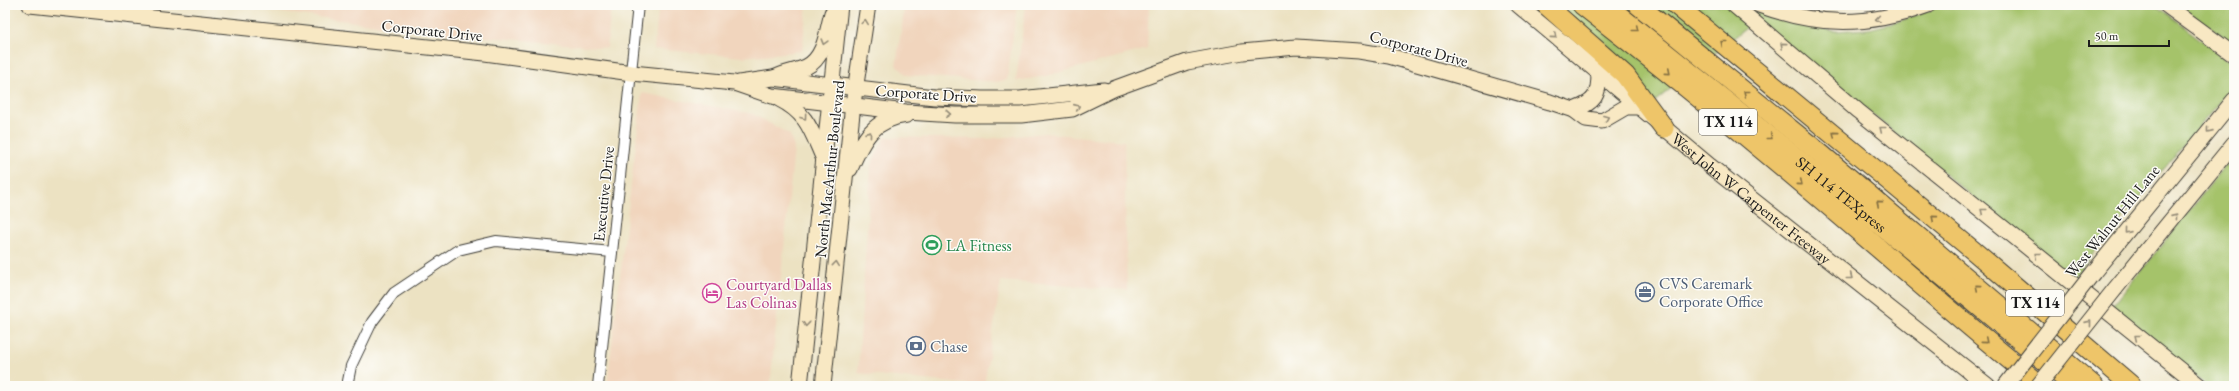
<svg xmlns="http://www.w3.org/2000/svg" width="2239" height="391" font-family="'EB Garamond',serif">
<rect width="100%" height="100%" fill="#fdfcf7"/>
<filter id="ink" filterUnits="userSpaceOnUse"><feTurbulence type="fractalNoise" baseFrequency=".025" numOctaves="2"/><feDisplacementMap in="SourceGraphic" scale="8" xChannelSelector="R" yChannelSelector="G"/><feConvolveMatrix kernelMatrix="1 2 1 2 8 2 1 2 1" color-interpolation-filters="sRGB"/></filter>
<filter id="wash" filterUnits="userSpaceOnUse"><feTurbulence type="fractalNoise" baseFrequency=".012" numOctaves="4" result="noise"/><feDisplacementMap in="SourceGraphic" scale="16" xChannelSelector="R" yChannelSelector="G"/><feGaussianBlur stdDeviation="0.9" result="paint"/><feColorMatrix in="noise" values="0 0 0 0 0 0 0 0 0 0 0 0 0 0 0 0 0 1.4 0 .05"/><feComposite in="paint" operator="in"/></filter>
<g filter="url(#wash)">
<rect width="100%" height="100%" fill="#ece2c2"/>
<g fill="#f1d5bd">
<path d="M225,5h386l-4,43 -184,-17z"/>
<path d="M659,5h148l-5,46 -59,6 -89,-8z"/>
<path d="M905,5h112l-10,75 -10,2 -90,-7 -11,-10z"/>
<path d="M1026,5h123l-2,44 -101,27 -30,5z"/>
<path d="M642,93l111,21 37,21 4,13 -24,238h-163z"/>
<path d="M1045,133l79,8 3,149 -126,-9 -17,105 -126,-13 13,-208 14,-28 102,2z"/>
</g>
<g fill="#a5c36a" stroke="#607043">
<path d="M1520,5h255l-13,10 72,16 34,-2 26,-6 51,-18h207l7,3 75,57v20l-161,193 -317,-258 -103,83 -103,-82z"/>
<path d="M2179,5h55v40l-4,-4z"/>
<path d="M2234,155v231h-26l-97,-78z"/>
</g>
</g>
<g filter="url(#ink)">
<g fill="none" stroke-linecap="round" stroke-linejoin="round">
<defs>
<g id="street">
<path d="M347,386l4,-20 21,-44 22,-29 64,-43 38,-9 116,11"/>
<path d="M598,386l40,-381"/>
</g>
<g id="secondary">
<path d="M30,5l455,48 147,20 102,10 38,13 134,16 49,3h66l51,-6 41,-20 74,-27 55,-10 54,-5 63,4 30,5 161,46 24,8 12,9 16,2 24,-14h13"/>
<path id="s1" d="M1518,5l192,161 278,220"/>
<path d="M1734,5l124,106 342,275"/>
<path d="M1759,5c60,22 109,22 169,0"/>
<path d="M2166,5l68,50"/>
<path d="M776,77c9,-4 20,-6 30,-10 19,-9 21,-36 26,-54"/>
<path d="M739,83l34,-5 161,19 49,2h37l84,-9"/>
<path d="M779,99c28,14 32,31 44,58"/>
<path d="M1574,110c21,-8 25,-14 25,-37"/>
<path d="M850,169c13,-30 23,-50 57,-54"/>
<path d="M2093,273l141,-173"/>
<path d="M2115,289l119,-146"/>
<path d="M800,386l40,-381"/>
<path d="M823,386l30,-282 15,-99"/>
</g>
<g id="highway">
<path d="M1546,5l79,70 39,53"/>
<path d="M1582,5c98,76 194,155 288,236 57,49 113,98 172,145"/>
<path id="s2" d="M1606,5l304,244 165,137"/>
<path d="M1638,5l183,149 273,232"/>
<path d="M1676,5l299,247 157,134"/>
</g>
</defs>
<use href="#street" stroke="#3b3a35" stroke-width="12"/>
<use href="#secondary" stroke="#3b3a35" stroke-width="17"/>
<use href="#highway" stroke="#3b3a35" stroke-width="21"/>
<use href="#street" stroke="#fff" stroke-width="10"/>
<use href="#secondary" stroke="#f8e8c3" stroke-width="15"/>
<use href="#highway" stroke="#eec569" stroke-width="19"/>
<defs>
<g id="secondary-bridge">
<path d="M2005,386l88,-113"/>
<path d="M2038,386l77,-97"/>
</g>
</defs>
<use href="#secondary-bridge" stroke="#3b3a35" stroke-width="17" stroke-linecap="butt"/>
<use href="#secondary-bridge" stroke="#f8e8c3" stroke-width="15"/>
</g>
<defs><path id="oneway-chevron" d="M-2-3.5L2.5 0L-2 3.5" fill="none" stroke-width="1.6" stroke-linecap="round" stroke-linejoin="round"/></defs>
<g stroke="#958c78">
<use href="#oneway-chevron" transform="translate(1878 19) rotate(171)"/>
<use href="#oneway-chevron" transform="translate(865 22) rotate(-82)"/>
<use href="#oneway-chevron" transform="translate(1554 36) rotate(41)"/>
<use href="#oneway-chevron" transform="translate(824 42) rotate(106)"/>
<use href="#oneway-chevron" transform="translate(1783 45) rotate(-139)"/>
<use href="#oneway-chevron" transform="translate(1077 107) rotate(-24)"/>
<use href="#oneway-chevron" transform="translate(948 114) rotate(4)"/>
<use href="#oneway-chevron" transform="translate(804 117) rotate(54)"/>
<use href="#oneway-chevron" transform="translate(1606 118) rotate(-21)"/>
<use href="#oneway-chevron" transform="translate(1882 129) rotate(-141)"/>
<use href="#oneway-chevron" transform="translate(2209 130) rotate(129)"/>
<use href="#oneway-chevron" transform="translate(869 134) rotate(-51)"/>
<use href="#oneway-chevron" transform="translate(1983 211) rotate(-141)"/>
<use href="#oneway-chevron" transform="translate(2175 216) rotate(-51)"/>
<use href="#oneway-chevron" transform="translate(2127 231) rotate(129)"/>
<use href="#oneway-chevron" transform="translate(2037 255) rotate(-141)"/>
<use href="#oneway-chevron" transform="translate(836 264) rotate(-84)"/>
<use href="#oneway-chevron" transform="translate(1850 277) rotate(38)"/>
<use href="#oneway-chevron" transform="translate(2089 323) rotate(-51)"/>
<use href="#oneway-chevron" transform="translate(806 324) rotate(96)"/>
<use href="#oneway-chevron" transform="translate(2137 337) rotate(-141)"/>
</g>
<g stroke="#857042">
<use href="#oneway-chevron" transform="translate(1636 29) rotate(39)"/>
<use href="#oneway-chevron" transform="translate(1723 43) rotate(-141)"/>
<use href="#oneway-chevron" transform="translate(1668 72) rotate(40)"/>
<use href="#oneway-chevron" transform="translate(1746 93) rotate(-141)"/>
<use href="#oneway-chevron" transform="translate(1835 134) rotate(-140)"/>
<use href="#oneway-chevron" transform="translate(1770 137) rotate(39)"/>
<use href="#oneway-chevron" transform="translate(1800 183) rotate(40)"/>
<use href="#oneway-chevron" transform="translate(1879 203) rotate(-140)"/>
<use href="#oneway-chevron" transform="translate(1934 218) rotate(-140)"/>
<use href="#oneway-chevron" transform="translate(1978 287) rotate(-140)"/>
<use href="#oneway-chevron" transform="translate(1985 341) rotate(40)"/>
</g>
</g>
<defs>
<symbol id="stadium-ring" viewBox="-11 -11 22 22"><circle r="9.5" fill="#fdfcf7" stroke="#2e9e5b" stroke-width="1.5"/><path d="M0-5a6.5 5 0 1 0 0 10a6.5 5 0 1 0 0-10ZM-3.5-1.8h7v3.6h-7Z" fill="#2e9e5b"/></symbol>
<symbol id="office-ring" viewBox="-11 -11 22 22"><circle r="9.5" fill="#fdfcf7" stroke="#5c6f8a" stroke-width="1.5"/><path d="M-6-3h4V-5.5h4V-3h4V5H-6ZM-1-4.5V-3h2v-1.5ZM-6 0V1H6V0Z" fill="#5c6f8a"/></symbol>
<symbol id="hotel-ring" viewBox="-11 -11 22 22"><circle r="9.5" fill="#fdfcf7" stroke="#d1479c" stroke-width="1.5"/><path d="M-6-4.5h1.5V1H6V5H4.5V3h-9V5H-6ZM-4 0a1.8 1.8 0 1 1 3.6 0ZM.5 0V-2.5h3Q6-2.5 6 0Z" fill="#d1479c"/></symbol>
<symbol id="bank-ring" viewBox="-11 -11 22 22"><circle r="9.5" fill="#fdfcf7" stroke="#5c6f8a" stroke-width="1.5"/><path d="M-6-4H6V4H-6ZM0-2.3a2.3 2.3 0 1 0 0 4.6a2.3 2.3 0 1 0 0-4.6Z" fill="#5c6f8a"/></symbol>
</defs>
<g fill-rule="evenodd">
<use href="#stadium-ring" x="921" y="234" width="22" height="22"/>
<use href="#office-ring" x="1634" y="281" width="22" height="22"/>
<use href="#hotel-ring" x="701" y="282" width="22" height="22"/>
<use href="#bank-ring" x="905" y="335" width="22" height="22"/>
</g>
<g text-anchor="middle" stroke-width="3" stroke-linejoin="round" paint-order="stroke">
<g fill="#fdfcf7" stroke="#605f5e" stroke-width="1">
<rect x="1699" y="109" width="58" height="26" rx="3"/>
<rect x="2006" y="290" width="58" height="26" rx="3"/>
</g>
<g font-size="15" font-weight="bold" fill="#1c1c1c">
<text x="1728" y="127">TX 114</text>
<text x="2035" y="308">TX 114</text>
</g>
<g font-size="16" fill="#1c1c1c" stroke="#fdfcf7">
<text transform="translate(432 30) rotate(6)" y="6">Corporate Drive</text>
<text transform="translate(1419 48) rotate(15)" y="6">Corporate Drive</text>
<text transform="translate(926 93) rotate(4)" y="6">Corporate Drive</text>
<text transform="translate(829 169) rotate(-84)" y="6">North MacArthur Boulevard</text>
<text transform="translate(603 194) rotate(-84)" y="6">Executive Drive</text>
<text dy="6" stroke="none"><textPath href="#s2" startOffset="302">SH 114 TEXpress</textPath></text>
<text dy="6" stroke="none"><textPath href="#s1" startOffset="303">West John W Carpenter Freeway</textPath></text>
<text transform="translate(2112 221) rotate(-51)" y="6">West Walnut Hill Lane</text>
</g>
<g font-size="16" fill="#27864d" stroke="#fdfcf7" text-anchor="start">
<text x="946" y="251">LA Fitness</text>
</g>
<g font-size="16" fill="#4e5e75" stroke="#fdfcf7" text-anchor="start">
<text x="1659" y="289">CVS Caremark<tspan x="1659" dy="18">Corporate Office</tspan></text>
<text x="930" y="352">Chase</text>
</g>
<g font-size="16" fill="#b23c85" stroke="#fdfcf7" text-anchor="start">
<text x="726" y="290">Courtyard Dallas<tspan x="726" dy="18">Las Colinas</tspan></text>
</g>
</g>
<rect width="2239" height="391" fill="none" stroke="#fdfcf7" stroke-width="20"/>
<path d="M2089 40v6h80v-6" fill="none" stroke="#1c1c1c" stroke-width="2"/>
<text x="2095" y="40" font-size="12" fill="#1c1c1c" stroke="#fdfcf7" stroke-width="3" paint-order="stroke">50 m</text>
</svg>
